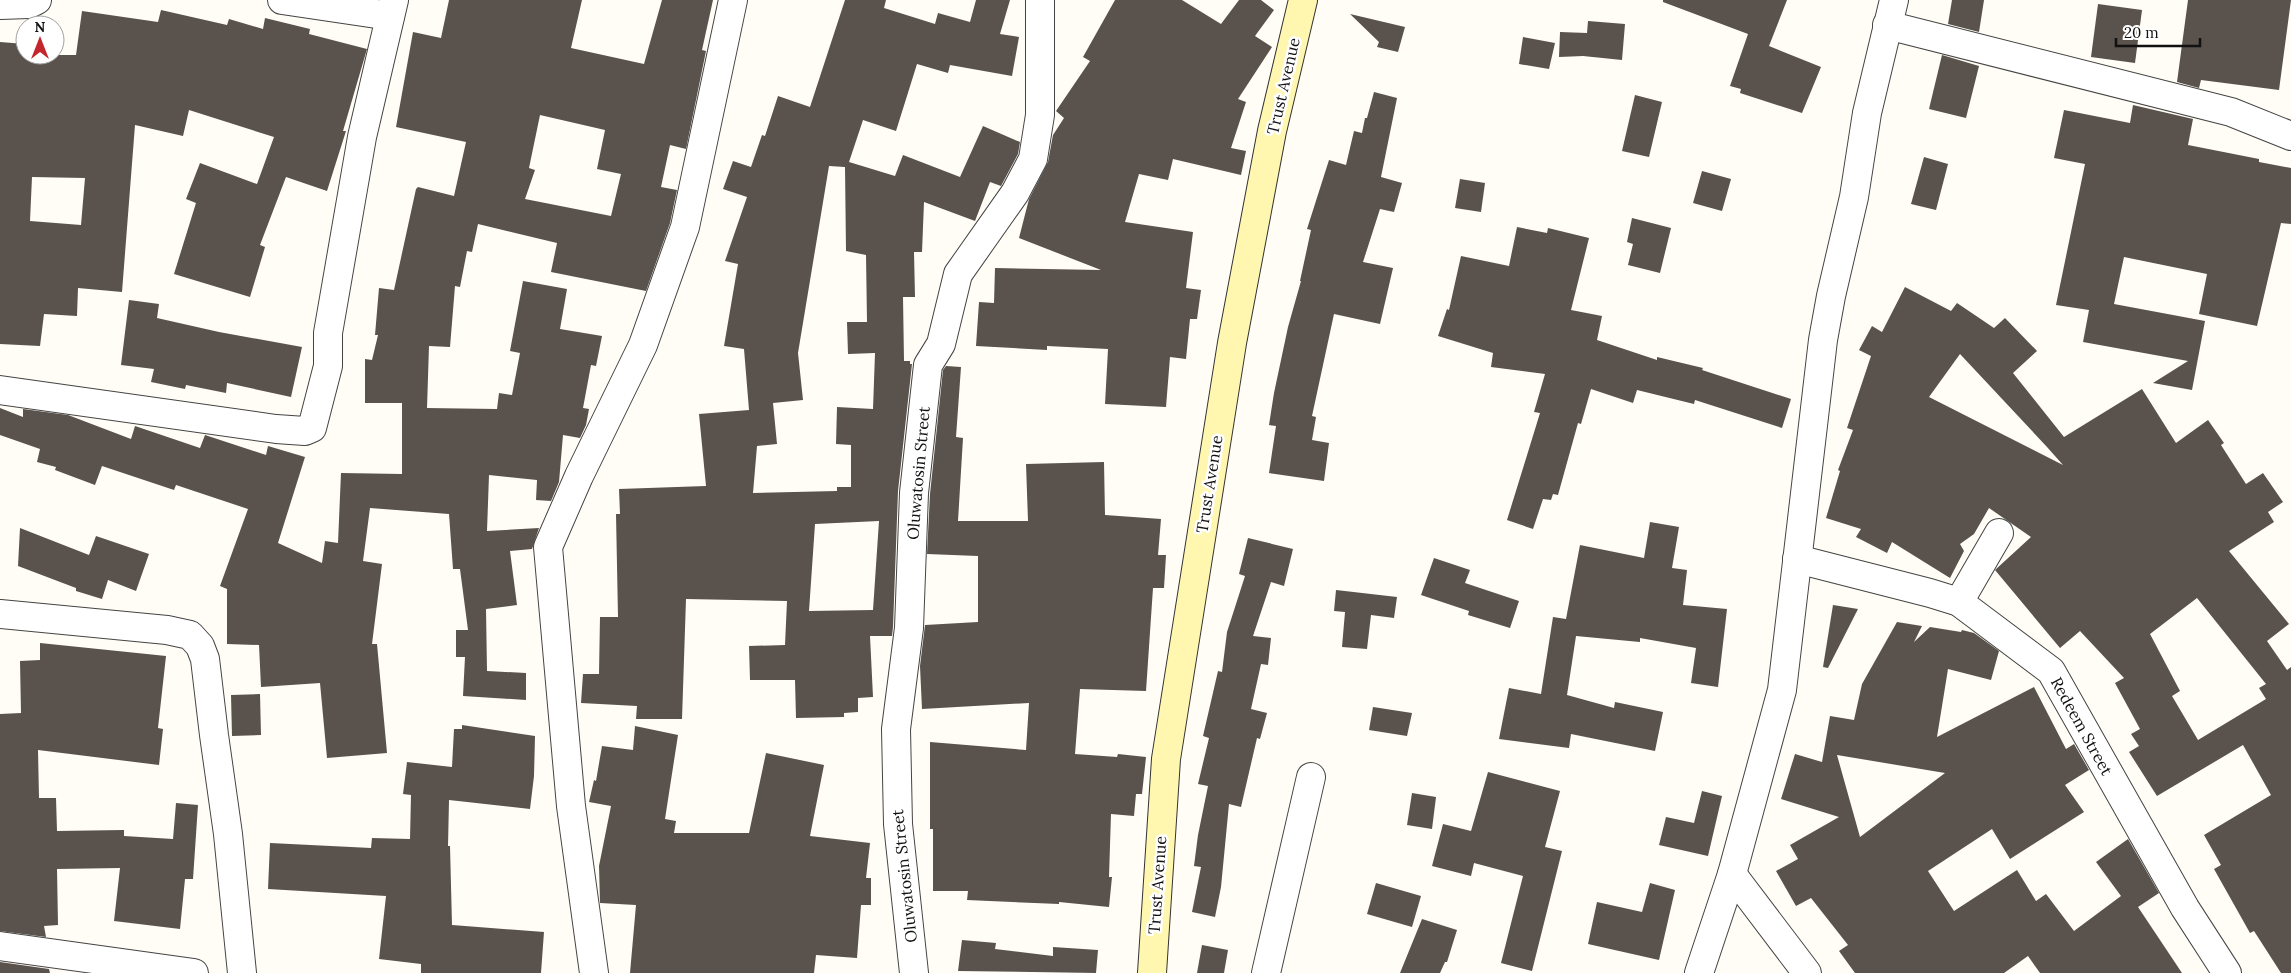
<svg xmlns="http://www.w3.org/2000/svg" width="2291" height="973" font-family="Lora,serif">
<rect width="100%" height="100%" fill="#fffdf5"/>
<g fill="#5a524d" fill-rule="evenodd">
<path d="M449,0h133l-11,48 73,16 18,-64h51l-11,50 4,1 -20,98 -16,-4 -9,42 16,3 -7,33 -24,68 -95,-19 6,-29 -79,-19 -6,28 -5,-1 -7,36 -5,-1 -5,61 -21,-1 -2,62 70,1 2,-16 13,2 8,-42 -10,-2 13,-70 44,8 -7,40 42,7 -6,30 -5,-1 -8,43 6,1 -3,16 -6,13 -17,-3 -4,47 -8,19 -15,-1 1,-20 -48,-5 -2,56 52,-3 -7,21 -22,2 7,54 -31,4 1,62 39,2v27l-63,-4 2,-39h-9v-27h12l-8,-61h-7l-4,-55 -79,-6 -7,53 19,3 -10,80h5l10,109 -60,5 -7,-75 -59,4 -2,-42 -32,-1v-55l-7,-3 28,-77 -72,-24 -2,5 -72,-24 -7,19 -40,-15 1,-3 -19,-5 3,-13 -40,-14v-27l23,9v-8l45,6 63,24 4,-13 65,22 5,-13 61,20 2,-9 37,11 -27,86 44,20 3,-22 13,2 3,-70 61,1v-71h-37v-44l7,1 6,-25h-3l4,-47 15,2 22,-101 2,-2 36,9 12,-54 -70,-15 17,-95 28,6zM540,115l65,15 -8,39 24,5 -10,42 -86,-17 10,-29 -6,-2z"/>
<path d="M845,0h41l-2,8 51,16 3,-11 32,9 6,-22h34l-10,34 19,3 -7,39 -62,-11 -2,8 -31,-9 -21,67 -33,-11 -14,42 46,14 8,-21 57,22 23,-51 37,16 -2,12 -17,32 -11,-4 -15,39 -51,-19 -2,50h-8l1,45h-12l1,64h6v3h2l-14,127 -5,136 -1,9h-22l3,61 -15,1v14l-14,1v4l-48,1 -1,-38h-45l-1,-34 36,-1 2,-44 -101,-2 -4,120h-46l1,-13 -56,-3 2,-29h16l1,-57h18l-2,-103h4l-1,-25 87,-3 -7,-72 50,-4 -5,-61 -20,-3 14,-82 -13,-3 22,-64 -24,-8 10,-28 18,6 11,-32 3,1 13,-40 32,11zM829,166l16,1 1,84 20,4 1,67h-20l1,32 27,-1 -2,56 -36,-2 -1,37 15,1v42h-14v4l-84,2 4,-47 20,-2 -4,-41 30,-3 -5,-47zM879,521l-6,89 -64,1 6,-87z"/>
<path d="M1115,0h67l39,24 18,-24h22l13,10 -19,26 17,11 -34,52 8,3 -15,46 15,3 -5,24 -68,-16 -5,21 -29,-6 -14,48 68,10 -7,56 15,2 -4,29h-7l-4,40 -16,-2 -4,50 -61,-3 3,-55 -61,-3v4l-71,-4 3,-44 15,1 1,-35 106,2 -82,-32 10,-39 19,-37 5,-27 11,-17 -8,-7 34,-50 -7,-4z"/>
<path d="M1663,0h124l-18,46 52,21 -19,46 -62,-20 1,-4 -11,-3 18,-52 -85,-32z"/>
<path d="M1952,0h32l-5,32 -31,-8z"/>
<path d="M2188,0h103l-12,90 -78,-10 -2,8 -22,-6z"/>
<path d="M2098,4l44,6 -7,53 -44,-6z"/>
<path d="M161,10l66,15 2,-6 34,10 2,-11 45,11 -1,5 58,15 -24,82h3l-19,60 -41,-14 -26,68 5,2 -15,50 -76,-23 22,-71 -10,-4 14,-36 57,21 17,-47 -85,-27 -6,26 -48,-11 -13,167 -44,-4 -1,28 -33,-2 -4,32 -40,-2v-302l25,2v11h51l6,-44 76,11zM32,177l53,1 -4,47 -51,-4z"/>
<path d="M1350,14l55,13 -7,25 -21,-5 2,-5z"/>
<path d="M1588,21l37,3 -3,36 -39,-4 -24,1 1,-25 27,1z"/>
<path d="M1523,37l32,6 -6,26 -30,-5z"/>
<path d="M1942,55l37,11 -13,52 -37,-9z"/>
<path d="M1374,92l23,6 -16,79 21,6 -8,29 -14,-3 -17,53 30,6 -13,56 -46,-10 -22,102 4,1 -4,23 17,3 -5,38 -55,-8 7,-47 -7,-1 5,-32 14,-66 13,-46h-1l11,-51 -4,-1 22,-69 17,5 8,-34 8,2 3,-15h2z"/>
<path d="M1635,95l27,7 -13,55 -27,-6z"/>
<path d="M2133,105l60,14 -5,26 71,14v3l32,6v56l-10,-1 -24,103 -58,-12 8,-40 -83,-17 -10,47 91,17 -13,69 -39,-7 35,-22 -105,-19 6,-32 -33,-5 29,-141 -31,-6 10,-48 66,13z"/>
<path d="M1924,157l24,7 -12,46 -25,-6z"/>
<path d="M1702,171l29,8 -9,32 -29,-8z"/>
<path d="M1460,179l25,4 -4,29 -26,-4z"/>
<path d="M1632,218l39,10 -11,45 -32,-8 5,-21 -6,-2z"/>
<path d="M1517,227l30,6 1,-5 41,10 -18,72 31,6 -5,24 60,20v-3l46,11 -1,2 89,29 -9,29 -87,-28 -1,4 -57,-14 -4,13 -42,-14 -10,35 -3,-1 -20,72 -5,-1 -2,6 -8,-1 -10,30 -26,-9 33,-107 -6,-1 11,-38 -54,-7 2,-14 -55,-17 9,-27 2,1 12,-54 48,10z"/>
<path d="M1905,287l46,24 6,-8 37,25 11,-10 32,33 -24,22 51,64 78,-48 34,54 32,-23 16,23 -3,2 25,39 17,-11 20,29 -15,10 6,10 -45,29 60,73 -22,17 20,29 4,-3v306h-10l-27,-42 -4,2 -36,-64 7,-4 -17,-30 67,-40 -28,-50 -86,51 -28,-44 10,-6 -8,-12 9,-5 -25,-46 9,-5 -44,-47 -20,17 -65,-78 36,-33 -42,-29 -15,26 -14,10 4,7 -14,27 -58,-36 -5,11 -31,-16 5,-8 -35,-11 14,-47 -2,-1 15,-40 -6,-2 24,-72 -12,-6 13,-24 10,6zM1960,354l87,93 16,18 -134,-68zM2197,598l69,86 -7,4 7,11 -68,41 -26,-44 8,-5 -30,-57z"/>
<path d="M129,300l30,4 -2,14 62,14 83,15 -11,50 -64,-14 -1,10 -40,-8 -1,4 -34,-7 3,-13 -33,-4z"/>
<path d="M946,366l15,1 -5,70 7,1 -5,83h70l-2,-57 78,-2 1,53 56,4 -3,36h8l-2,33h-11l-7,103 -66,-2 -5,65 42,3 1,-3 28,3 -4,37h-6l-2,22 -23,-2 -2,63h3l-3,30 -50,-5v2l-92,-4 1,-9h-35v-62h-3v-87l96,8 3,-47 -107,6 -2,-43 5,-41 53,-3v-66l-51,-2 3,-60 13,-124z"/>
<path d="M1650,522l29,5 -7,41 15,2 -4,35 44,4 -9,78 -27,-4 5,-35 -56,-10v4l-64,-6 -9,59 47,13 1,-6 48,10 -8,39 -84,-17 -2,14 -70,-9 10,-51 32,6 12,-77 13,2 14,-74 64,13z"/>
<path d="M20,528l69,27 7,-19 53,18 -13,37 -28,-11 -6,19 -26,-8v-3l-58,-22z"/>
<path d="M1248,538l45,11 -9,37 -13,-4 -18,54 18,2 -3,27 -7,-1 -10,45 16,4 -7,26 -3,-1 -16,69 -12,-3 -8,83 -6,30 -23,-5 9,-45 -7,-1 4,-31 10,-49 -10,-2 11,-46 -6,-2 15,-65 4,1 5,-40 18,-56 -6,-2z"/>
<path d="M1434,558l36,12 -5,13 54,18 -9,27 -42,-13 1,-4 -48,-16z"/>
<path d="M1336,590l61,7 -3,21 -23,-3 -4,34 -25,-2 3,-35 -11,-1z"/>
<path d="M1833,605l25,4 -30,59 -5,-1z"/>
<path d="M1897,622l25,4 -8,16 16,-15 31,5 1,-2 12,3 25,18 -8,29 -43,-11 -11,68 97,-50 32,62 8,-5 15,26 -24,15 19,27 -74,47 -18,-30 -64,42 26,40 63,-41 19,31 10,-7 28,37 47,-35 -25,-34 32,-23 31,54 -21,14 44,66h-142l-12,-17 -24,17h-149l-16,-22 9,-6 -37,-47 -15,8 -20,-35 22,-12 -8,-14 49,-28 -58,-18 14,-45 27,8 8,-46 24,4 8,-36zM1837,755l108,18 -85,64z"/>
<path d="M40,643l126,13 -8,72 5,1 -4,36 -121,-15 1,48h17l1,33 67,-1v6l49,3 3,-36 22,2 -5,74h-8l-5,50 -66,-8 6,-53 -63,1 1,56 -14,1 2,11 -46,-6v-217l21,-1 -1,-52 20,-1z"/>
<path d="M260,694l1,41 -29,1 -1,-41z"/>
<path d="M1373,707l39,6 -5,23 -38,-6z"/>
<path d="M462,725l73,11 -1,40 -4,33 -81,-9 -1,46h2l2,79 92,7 -3,41h-120v-9l-42,-5 7,-63 -118,-7 2,-46 101,5 1,-10 38,1 1,-44 -8,-1 4,-32 45,5 2,-38h8z"/>
<path d="M635,726l43,9 -13,84 11,2 -2,12h75l17,-80 58,12 -14,71 60,7 -4,35h5v27h-10l-4,53 -41,-3 -2,18h-184l6,-68 -36,-2 -1,-37 12,-60 -22,-4 5,-22 2,1 6,-35 31,4z"/>
<path d="M1488,772l72,19 -15,56 17,4 -30,120 -31,-8 22,-87 -49,-13 -3,13 -39,-10 11,-42 28,7z"/>
<path d="M1702,791l20,5 -14,60 -49,-11 7,-28 28,6z"/>
<path d="M1412,793l24,4 -4,32 -25,-4z"/>
<path d="M1376,883l45,13 -9,31 -45,-13z"/>
<path d="M1650,883l25,7 -16,70 -71,-16 9,-42 45,10z"/>
<path d="M1422,919l35,11 -10,32h-2l-5,11h-40z"/>
<path d="M962,940l34,3 -1,6 58,7v-9l45,3 -2,23 -138,-2z"/>
<path d="M1202,945l26,5 -4,23h-27z"/>
<path d="M0,962l49,7 1,4h-50z"/>
</g>
<g fill="none" stroke-linecap="round" stroke-linejoin="round">
<defs>
<g id="street">
<path d="M282,0l108,16"/>
<path d="M0,5l29,-1 8,-4"/>
<path d="M1887,25l344,87 60,24"/>
<path d="M0,390l276,39 29,2 7,-3 16,-62v-33l34,-196 32,-137"/>
<path d="M1797,559l133,34 29,9 92,69 134,237 42,65"/>
<path d="M1959,602l40,-69"/>
<path d="M0,614l167,16 23,5 10,11 5,13 9,76 14,99 14,139"/>
<path d="M1732,874l75,99"/>
<path d="M0,946l194,27"/>
<path d="M594,973l-23,-167 -23,-259 31,-71 64,-131 42,-118 48,-227"/>
<path d="M914,973l-16,-149 -2,-95 13,-101 5,-135 14,-128 13,-21 17,-70 57,-81 18,-34 7,-44v-115"/>
<path d="M1266,973l45,-196"/>
<path d="M1699,973l33,-99 50,-184 41,-350 8,-44 23,-99 13,-84 27,-113"/>
</g>
<path id="secondary" d="M1152,973l14,-214 66,-416 40,-212 31,-131"/>
</defs>
<use href="#street" stroke="#444" stroke-width="30"/>
<use href="#secondary" stroke="#333" stroke-width="30"/>
<use href="#street" stroke="#fff" stroke-width="28"/>
<use href="#secondary" stroke="#fff6b0" stroke-width="28"/>
</g>
<g text-anchor="middle" stroke-width="5" stroke-linejoin="round" paint-order="stroke">
<g font-size="16" fill="#111" stroke="#fff">
<text transform="translate(1283 86) rotate(-77)" y="6">Trust Avenue</text>
<text transform="translate(918 473) rotate(-85)" y="6">Oluwatosin Street</text>
<text transform="translate(1209 484) rotate(-81)" y="6">Trust Avenue</text>
<text transform="translate(2082 726) rotate(61)" y="6">Redeem Street</text>
<text transform="translate(904 876) rotate(-96)" y="6">Oluwatosin Street</text>
<text transform="translate(1157 885) rotate(-86)" y="6">Trust Avenue</text>
</g>
</g>
<g transform="translate(40 40)"><circle r="24" fill="#ffffff" stroke="#a0a0a0"/>
<path d="M0-4L9 19L0 12L-9 19Z" fill="#c4262e"/>
<text y="-8" font-size="14" font-weight="bold" text-anchor="middle" fill="#111111">N</text>
</g>
<path d="M2116 38v8h84v-8" fill="none" stroke="#111111" stroke-width="2.5"/>
<text x="2124" y="38" font-size="15" fill="#111111" stroke="#ffffff" stroke-width="4" paint-order="stroke">20 m</text>
</svg>
